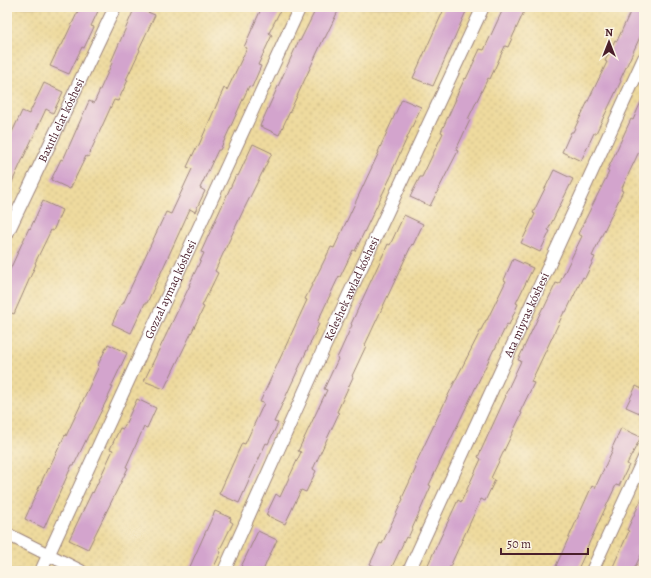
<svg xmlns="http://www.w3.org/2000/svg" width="651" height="578" font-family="Alegreya,serif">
<defs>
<pattern id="sand-dots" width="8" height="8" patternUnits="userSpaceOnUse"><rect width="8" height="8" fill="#eeda9e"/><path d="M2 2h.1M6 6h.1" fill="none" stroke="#cebb88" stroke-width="1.8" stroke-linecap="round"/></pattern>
</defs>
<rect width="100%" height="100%" fill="#fcf5e5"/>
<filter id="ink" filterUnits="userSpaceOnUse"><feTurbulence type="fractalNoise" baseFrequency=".025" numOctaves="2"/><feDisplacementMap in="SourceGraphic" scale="8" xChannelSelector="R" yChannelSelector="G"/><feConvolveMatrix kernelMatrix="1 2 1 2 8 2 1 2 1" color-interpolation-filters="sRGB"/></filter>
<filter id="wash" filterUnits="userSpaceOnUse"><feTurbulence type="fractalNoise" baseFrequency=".012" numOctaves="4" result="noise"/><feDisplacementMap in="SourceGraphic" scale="16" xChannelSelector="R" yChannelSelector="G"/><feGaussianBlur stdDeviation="0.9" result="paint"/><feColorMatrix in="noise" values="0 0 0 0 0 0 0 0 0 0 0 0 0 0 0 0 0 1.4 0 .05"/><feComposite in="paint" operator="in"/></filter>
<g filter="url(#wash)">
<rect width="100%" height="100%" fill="#efe8cb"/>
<rect fill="url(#sand-dots)" stroke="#9c7c64" x="7" y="7" width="637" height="564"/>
<g id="blocks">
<g fill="#d3a4cd">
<path d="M80,7h20l-9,19 3,1 -10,21 -2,-1 -13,27 -19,-8 10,-21h2z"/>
<path d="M135,7l20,8 -16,34 1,1 -14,30h2l-10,21 -4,-1 -26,57 -2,-1 -16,33 -19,-9 10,-21 2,1 26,-59 5,2 18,-40 -1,-1z"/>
<path d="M262,7h20l-13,26 3,2 -14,30 3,1 -9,21 -3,-1 -29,64h-2l-18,38 5,3 -10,21 -5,-3 -43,94h-2l-14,30 -19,-9 9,-20h2l43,-92 5,2 21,-45 -5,-2 10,-21 1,1 26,-59 3,2 20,-42 -3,-1z"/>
<path d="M317,7h23l-15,31h-1l-45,97 -19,-9 39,-86 1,1z"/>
<path d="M445,7h23l-35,79 -20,-8z"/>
<path d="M504,7h22l-18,40 -3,-1 -15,33 -2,-1 -20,41 2,1 -14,30 2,1 -28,55 -20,-9 10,-20h2l21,-44 -2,-1 15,-33h-1l10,-21 1,1 14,-30 4,1z"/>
<path d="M632,8l12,5v19l-2,6 -2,-1 -20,43 1,1 -10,21 -15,31h-2l-13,28 -19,-9 9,-20h2l34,-70 -2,-1 10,-21 2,1z"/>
<path d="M44,83l19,9 -10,21 -7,-4 -39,84v-50l15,-32 7,3z"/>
<path d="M644,95v46l-23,49 2,1 -31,65 3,1 -10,21 -2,-1 -17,35h-2l-33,70 3,1 -14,29 2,1 -31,65 4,2 -10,21 -4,-2 -33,72h-23l33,-71 3,2 20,-43 -3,-2 28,-61 -1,-1 16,-34 -3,-1 25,-53 1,1 12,-25 3,1 23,-48 -4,-2 31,-62 -2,-1 24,-52 2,1z"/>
<path d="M402,99l19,8 -29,64 1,1 -38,79 -2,-1 -13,27 -1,-1 -22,47 2,1 -45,98 4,1 -10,21 -2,-1 -27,60 -20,-9 23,-51 3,1 19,-41 -4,-1 47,-102 -2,-1 26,-52 3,1 45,-96h-1z"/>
<path d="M253,144l19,9 -29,58 -28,60 3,2 -16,33 2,1 -40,82 -20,-8 46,-96h-1l15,-32 -3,-1 35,-77 2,1z"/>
<path d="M554,170l19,9 -25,51 2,1 -10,21 -19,-9 14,-29 -2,-1z"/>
<path d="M43,201l19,9 -9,21 -2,-1 -16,33 1,1 -22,50 -7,-3v-35l22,-48 1,1z"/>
<path d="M404,215l19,9 -10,21 -1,-1 -47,101 1,1 -14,30 1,1 -16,35 2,1 -26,56 3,2 -10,21 -5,-2 -16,34 -19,-9 10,-21 4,3 21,-45 -3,-1 29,-61 -3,-1 14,-30 -1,-1 15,-33 -1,-1 37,-80 2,1z"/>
<path d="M513,259l20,9 -17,35 2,1 -9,21 -2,-1 -12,25h-1l-44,92 -21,44 2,1 -23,52 -2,-1 -16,34h-6l-14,-7 10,-21 2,1 21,-45 -1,-1 14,-30 -2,-1 39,-82 33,-65h1l19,-39 -2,-1z"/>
<path d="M108,344l19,9 -16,34h2l-23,47h-1l-15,31h-2l-28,63 -19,-9 23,-52 1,1 16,-33 1,1 33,-70 -1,-1z"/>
<path d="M636,386l8,4v25l-18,-8z"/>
<path d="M137,399l19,9 -9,20 -3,-1 -18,40 2,1 -40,81 -19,-9 23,-48 1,1 20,-43 -3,-1 10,-21 3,1z"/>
<path d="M621,428l20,9 -14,27 2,1 -10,21 -3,-1 -32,69h1l-8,17h-10l-11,-5 36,-80 3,2 18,-39 -1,-1z"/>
<path d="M644,494v55l-11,22h-22l18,-40 -2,-1z"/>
<path d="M215,511l16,7 -1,3 3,2 -14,28 2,1 -9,19h-24z"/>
<path d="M258,531l19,9 -10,21 -4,10h-24z"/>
</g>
</g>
</g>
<g filter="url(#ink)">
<use href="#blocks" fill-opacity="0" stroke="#9c847b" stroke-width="1"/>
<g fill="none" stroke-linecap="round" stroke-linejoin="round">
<defs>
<g id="minor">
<path id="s1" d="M7,234l108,-227"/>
<path d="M7,534l74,37"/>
<path id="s2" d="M41,571l259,-564"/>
<path id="s3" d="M224,571l99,-221 160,-343"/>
<path id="s4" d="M409,571l235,-513"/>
<path d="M592,571l52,-113"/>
</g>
</defs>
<use href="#minor" stroke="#9c847b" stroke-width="14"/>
<use href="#minor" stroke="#fff" stroke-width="12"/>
</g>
</g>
<g text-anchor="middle" stroke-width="4" stroke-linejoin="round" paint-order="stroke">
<g font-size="12" fill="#4a1f2b" stroke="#fcf5e5">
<text dy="4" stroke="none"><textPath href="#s1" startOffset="126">Baxıtlı elat kóshesi</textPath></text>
<text dy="4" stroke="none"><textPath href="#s3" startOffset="310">Keleshek awlad kóshesi</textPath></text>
<text dy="4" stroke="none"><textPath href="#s2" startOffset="310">Gozzal aymaq kóshesi</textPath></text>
<text dy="4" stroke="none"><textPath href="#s4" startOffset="282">Ata miyras kóshesi</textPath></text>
</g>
</g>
<rect width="651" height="578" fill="none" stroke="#fcf5e5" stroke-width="24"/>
<g transform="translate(609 42)" stroke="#fcf5e5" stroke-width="3" paint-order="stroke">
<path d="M0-3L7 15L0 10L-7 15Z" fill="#4a1f2b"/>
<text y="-6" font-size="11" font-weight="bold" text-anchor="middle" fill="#4a1f2b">N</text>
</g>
<path d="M501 548v6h87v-6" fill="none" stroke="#4a1f2b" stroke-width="2"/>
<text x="507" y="548" font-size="12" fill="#4a1f2b" stroke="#fcf5e5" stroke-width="3" paint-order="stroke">50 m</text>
</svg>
